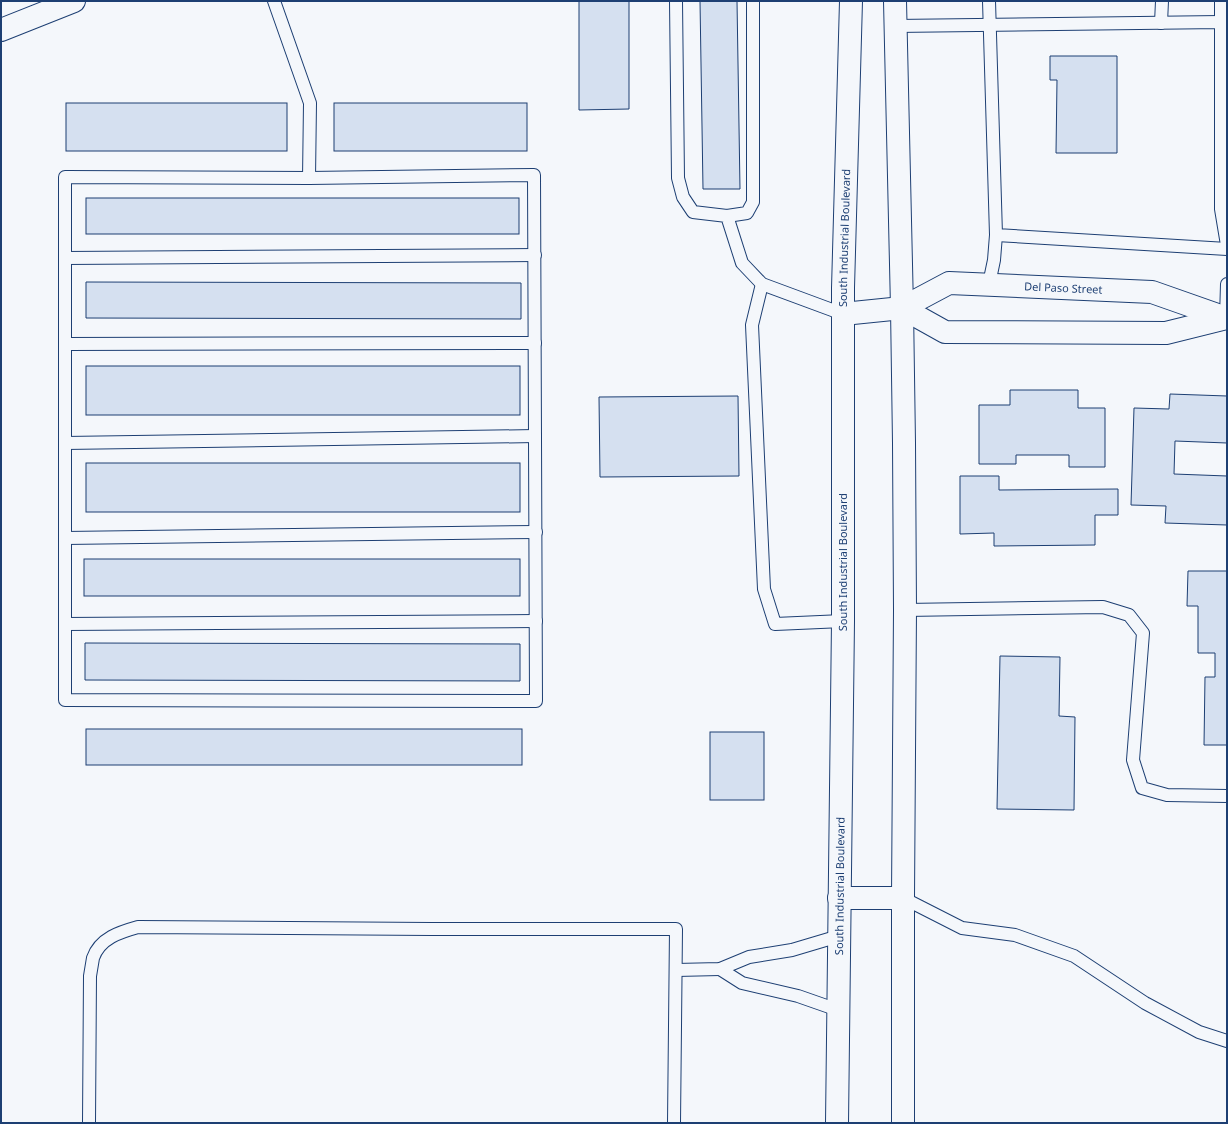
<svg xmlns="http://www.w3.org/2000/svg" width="1228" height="1124" font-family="'Noto Sans',sans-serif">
<rect width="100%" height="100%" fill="#f4f7fb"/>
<g fill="#d5e0f0" stroke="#1d3f73">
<path d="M579,1h50v108l-50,1z"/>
<path d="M700,1h37l3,188h-37z"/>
<path d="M1050,56h67v97h-61l1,-73h-7z"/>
<rect x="66" y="103" width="221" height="48"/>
<rect x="334" y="103" width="193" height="48"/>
<rect x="86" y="198" width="433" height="36"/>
<path d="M86,282l435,1v36l-435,-1z"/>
<rect x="86" y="366" width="434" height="49"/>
<path d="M1010,390h68v18h27v59h-36v-12h-53v9h-37v-59h31z"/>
<path d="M1170,394l57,2v47l-52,-2 -1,33 53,2v49l-62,-2 1,-17 -35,-1 3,-97 35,1z"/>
<path d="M738,396l1,80 -139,1 -1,-80z"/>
<rect x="86" y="463" width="434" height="49"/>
<path d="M960,476h39v14l119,-1v26h-23v30l-101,1v-13l-34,1z"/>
<rect x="84" y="559" width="436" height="37"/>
<path d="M1188,571h39v174h-23l1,-68h10v-24h-17v-47h-11z"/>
<path d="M85,643l435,1v37l-435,-1z"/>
<path d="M1000,656l60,1 -1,59 16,1 -1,93 -77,-1z"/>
<rect x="86" y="729" width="436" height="36"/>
<rect x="710" y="732" width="54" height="68"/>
</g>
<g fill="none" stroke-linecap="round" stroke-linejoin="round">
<defs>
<g id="service">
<path d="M274,1l36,102 -1,75"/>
<path d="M676,1l2,177 5,19 10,15 34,4 15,47 20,21 81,30"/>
<path d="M989,1l7,234 231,14"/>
<path d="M1221,1v21"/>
<path d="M1161,23l1,-22"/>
<path d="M895,26l326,-4v187l6,36"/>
<path d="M534,175l2,526 -471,-1v-523l244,1z"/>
<path d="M727,216l20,-3 6,-11v-201"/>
<path d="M65,258l470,-3"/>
<path d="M762,284l-10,41 12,264 11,35 68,-3"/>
<path d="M989,284l5,-24 2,-25"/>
<path d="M1226,318l1,-34"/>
<path d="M65,344l470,-1"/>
<path d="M65,443l470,-7"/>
<path d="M65,538l471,-6"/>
<path d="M905,610l198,-3 26,8 14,18 -10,127 9,28 25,7 60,1"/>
<path d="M65,624l471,-3"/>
<path d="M903,898l59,30 53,7 59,21 71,47 54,29 28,9"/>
<path d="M720,969l22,14 56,13 40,14"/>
<path d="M676,970l44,-1 29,-12 43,-7 47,-14"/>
<path d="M89,1123l1,-147c1,-6 2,-12 3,-18 7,-20 27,-26 45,-31l293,2h245l-2,194"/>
</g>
<g id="tertiary">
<path d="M902,308l43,24 221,1 61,-15"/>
<path id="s1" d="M843,314l59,-6 47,-25 203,9 74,26"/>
</g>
<g id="primary">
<path d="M895,1l7,307 2,135 1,167 -2,288v225"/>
<path d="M1,30l73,-29"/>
<path d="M839,898h64"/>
<path id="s2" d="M837,1123l6,-502v-333l8,-287"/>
</g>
</defs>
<use href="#service" stroke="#1d3f73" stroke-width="14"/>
<use href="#tertiary" stroke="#1d3f73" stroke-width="24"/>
<use href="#primary" stroke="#1d3f73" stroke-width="24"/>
<use href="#service" stroke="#f4f7fb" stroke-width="12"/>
<use href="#tertiary" stroke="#f4f7fb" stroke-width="22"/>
<use href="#primary" stroke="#f4f7fb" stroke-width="22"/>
</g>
<g text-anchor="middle" stroke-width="3" stroke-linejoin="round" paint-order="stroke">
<g font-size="11" fill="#1d3f73" stroke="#f4f7fb">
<text dy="4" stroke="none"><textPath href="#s2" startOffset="885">South Industrial Boulevard</textPath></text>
<text dy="4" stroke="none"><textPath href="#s1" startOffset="227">Del Paso Street</textPath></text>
<text dy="4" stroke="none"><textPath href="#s2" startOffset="561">South Industrial Boulevard</textPath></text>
<text dy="4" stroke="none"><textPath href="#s2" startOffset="237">South Industrial Boulevard</textPath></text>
</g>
</g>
<rect width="1228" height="1124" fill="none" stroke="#1d3f73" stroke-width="4"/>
</svg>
